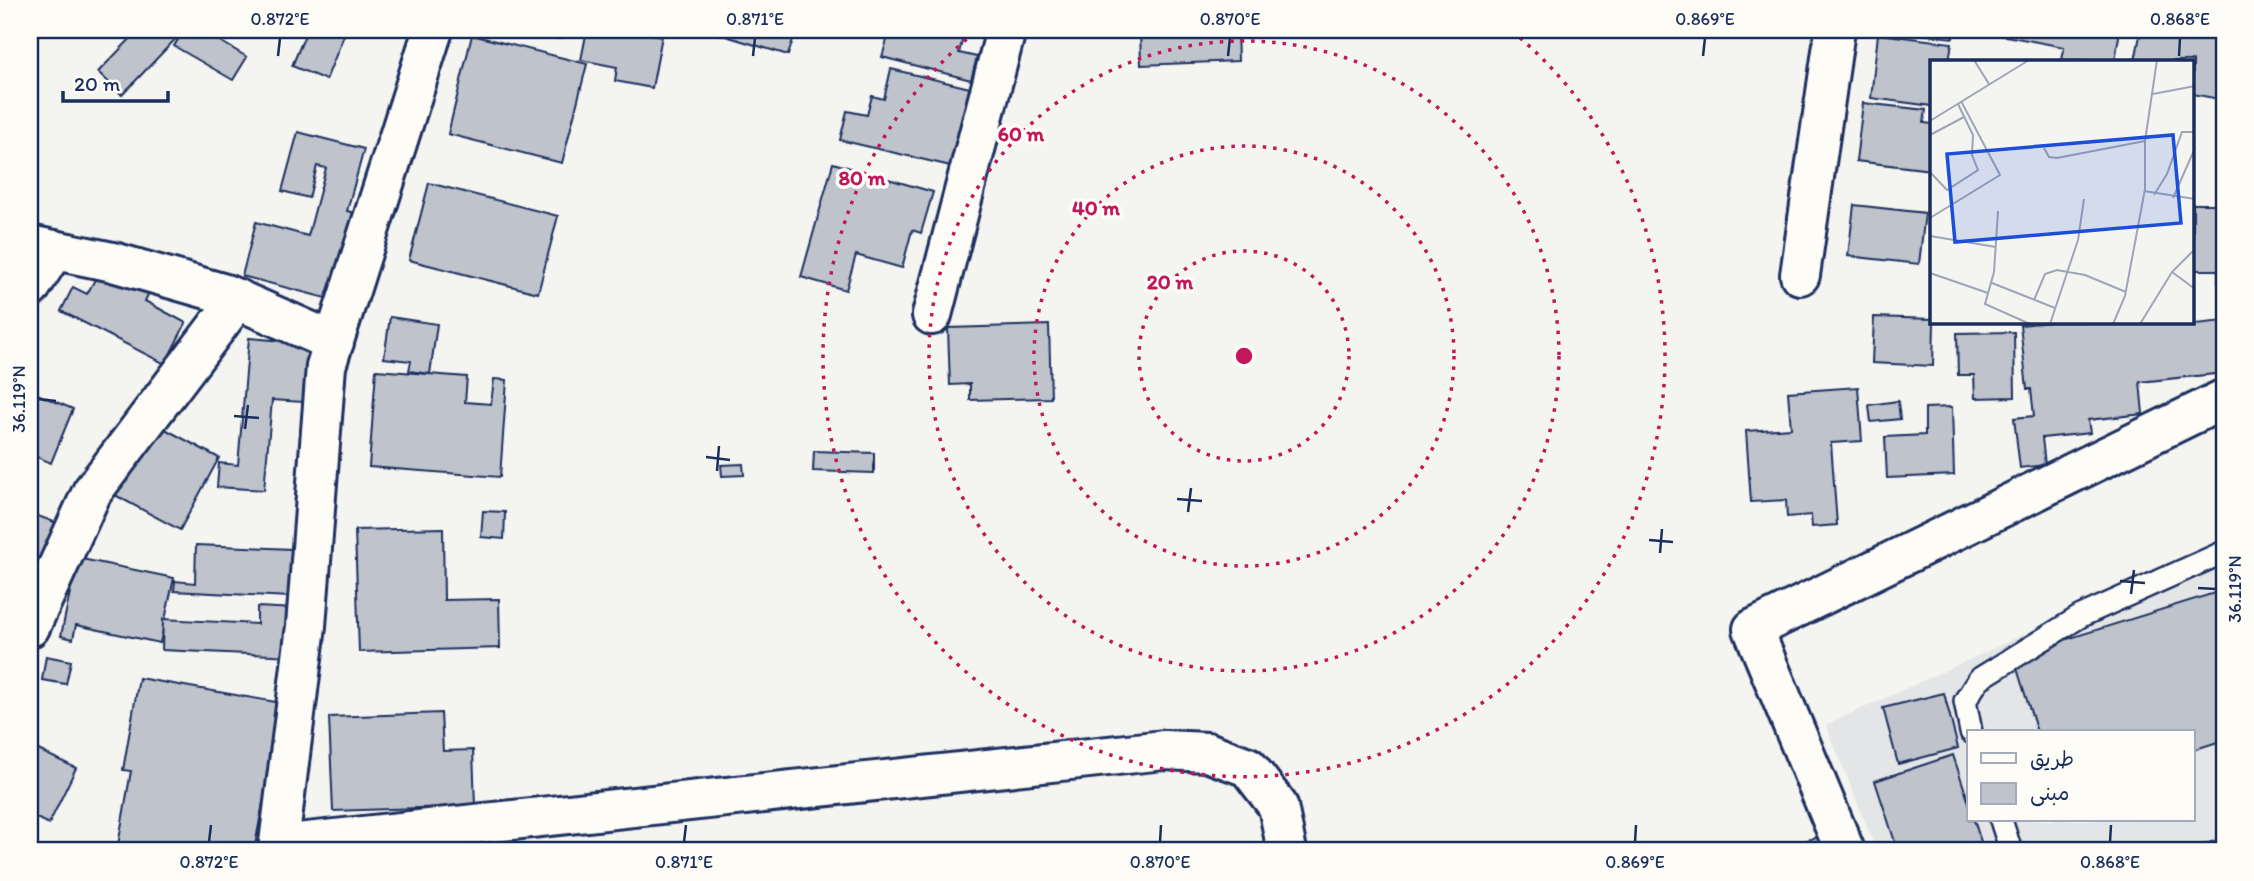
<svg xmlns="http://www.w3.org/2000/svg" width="2254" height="881" font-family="Itim,'Playpen Sans Arabic',sans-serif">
<rect width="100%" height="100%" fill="#f4f4f1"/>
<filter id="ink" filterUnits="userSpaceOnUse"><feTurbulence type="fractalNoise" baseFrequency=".0143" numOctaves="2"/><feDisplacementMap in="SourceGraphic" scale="14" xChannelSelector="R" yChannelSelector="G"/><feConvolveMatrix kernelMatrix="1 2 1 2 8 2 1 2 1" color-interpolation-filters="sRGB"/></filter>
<g filter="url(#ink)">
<path fill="#e4e5e6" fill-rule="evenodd" d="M2224,543v308h-347l-51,-126zM1969,732h224v88h-224z"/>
<g fill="#bfc3cc" stroke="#1b2f5e" stroke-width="2">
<path d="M139,30h45l-62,65 -24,-23z"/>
<path d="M184,30h17l46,27 -14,23 -59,-34z"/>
<path d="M307,30h39l-20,50 -34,-14z"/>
<path d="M529,30h34l-3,9z"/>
<path d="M587,30h44l31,6 -10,52 -37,-7 2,-14 -36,-7z"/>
<path d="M706,30h90l-8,25z"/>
<path d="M890,30h75l-6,23 18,4 -6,23 -89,-23z"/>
<path d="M1140,30h97l1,31 -97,4z"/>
<path d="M1883,30h71l-1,8z"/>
<path d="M1974,30h146l-5,31h-53l2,-14z"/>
<path d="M2141,30h83v70l-31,-6v-33h-58z"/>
<path d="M1878,34l74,9 -3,18h-17v45l-61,-8z"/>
<path d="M472,35l115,29 -25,99 -114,-29z"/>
<path d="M891,69l83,20 -19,78 -115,-27 7,-29 20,4 5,-19 12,3z"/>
<path d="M1863,103l63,7 -2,13 8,1v46l-76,-9z"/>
<path d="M298,132l66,17 -17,62 12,3 -22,87 -95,-25 14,-54 52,14 18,-68 -9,-2 -8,32 -27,-7z"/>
<path d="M833,163l100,29 -12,41 -9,-3 -10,38 -46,-13 -10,35 -45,-13z"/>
<path d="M429,183l129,33 -20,77 -129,-33z"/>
<path d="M2193,204h31v79h-6v-13h-25v6z"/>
<path d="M1854,205l71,8 -6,51 -71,-8z"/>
<path d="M103,265l47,25 -5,11 41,22 -21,41 -104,-53 12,-24 14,7z"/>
<path d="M390,317l47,7 -7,50 -21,-3 2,-10 -27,-3z"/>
<path d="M1874,317l58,2v3h2l-1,44 -61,-3z"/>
<path d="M2224,321v52l-84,9 3,32 -55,6 2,13 -48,5 3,27 -25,3 -6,-50 20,-2 -3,-27h-4l-7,-64 31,-3h135v3z"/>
<path d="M1049,325l2,73 -81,2v-16l-20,1 -2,-57z"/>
<path d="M2014,332l1,65 -40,1 -1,-23h-16l-1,-42z"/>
<path d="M249,338l59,5 -5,59 -31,-2 -8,90 -47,-3 2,-24 19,2z"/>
<path d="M376,370l91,7 -2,25 26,2 3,-25 13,1 -7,97 -131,-10z"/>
<path d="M1858,387l4,54 -31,2 6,82 -25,2 -1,-12 -24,2 -1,-17 -35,2 -5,-71 45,-3 -3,-36z"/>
<path d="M30,391l43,18 -22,54 -21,-9z"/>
<path d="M1898,401l2,18 -29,3 -2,-17z"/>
<path d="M1952,407l2,68 -67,3 -2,-41 40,-2v-27z"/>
<path d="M154,423l65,35 -39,72 -65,-35z"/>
<path d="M814,451l60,2v20l-61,-2z"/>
<path d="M743,464l1,11 -22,1 -1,-11z"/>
<path d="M483,511l22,1 -1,27 -23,-2z"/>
<path d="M30,513l35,13 -19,53 -16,-5z"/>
<path d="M443,528l1,72 55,-1 1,49 -141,4 -4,-122z"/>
<path d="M196,545l96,4 -2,48 -116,-6 1,-10 20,2z"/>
<path d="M77,558l97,20 -14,65 -84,-18 -3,14 -12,-3z"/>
<path d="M2224,590v150l-31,10v-18h-156l-24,-76z"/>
<path d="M257,607l38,2 -2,47 -131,-6 1,-31 94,5z"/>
<path d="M46,656l25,5 -5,23 -24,-4z"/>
<path d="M139,678l148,26 -17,100 -7,-1 -9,48h-137l14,-80 -8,-1z"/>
<path d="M1944,693l14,55 -60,16 -15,-56z"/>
<path d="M441,713l2,38 30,-1 2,56 -142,5 -4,-94z"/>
<path d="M30,746l46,22 -27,56 -19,-9z"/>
<path d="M1953,755l16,48v17h5l10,31h-86l-23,-70z"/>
<path d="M1840,831l6,20h-80z"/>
<path d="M2224,838v13h-40z"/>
<path d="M1124,848l46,3h-46z"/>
</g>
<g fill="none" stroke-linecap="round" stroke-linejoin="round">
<defs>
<g id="lane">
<path d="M1971,732l-6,-31 14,-22 102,-63 143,-64"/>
<path d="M2001,820l10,31"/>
</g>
<g id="street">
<path d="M30,245l83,17 112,32 109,48"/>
<path d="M1800,275l35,-245"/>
<path d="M30,288l24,-38"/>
<path d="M932,315l74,-285"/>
<path d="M30,627l62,-135 146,-193"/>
<path d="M279,845l885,-95 43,2 41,15 30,39 9,45"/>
<path d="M1845,851l-92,-222 471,-230"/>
</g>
<path id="secondary" d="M278,851l28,-225 20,-260 107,-336"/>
</defs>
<use href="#lane" stroke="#1b2f5e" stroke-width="26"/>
<use href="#street" stroke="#1b2f5e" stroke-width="44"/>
<use href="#secondary" stroke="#1b2f5e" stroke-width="44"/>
<use href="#lane" stroke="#fdfcf7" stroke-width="21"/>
<use href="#street" stroke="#fdfcf7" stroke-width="38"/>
<use href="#secondary" stroke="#fdfcf7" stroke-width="38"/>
</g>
</g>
<path fill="none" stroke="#1b2f5e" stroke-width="2.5" d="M278,56l2,-18M753,56l2,-18M1228,56l2,-18M1703,56l2,-18M2179,56l1,-18M38,399l18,2M234,416l25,2M245,429l3,-24M706,457l24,3M717,471l2,-25M1177,499l25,2M1188,512l3,-24M1649,540l24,2M1660,553l2,-24M2120,581l25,2M2198,588l18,1M2131,594l3,-24M209,842l2,-17M684,842l2,-17M1160,842l1,-17M1635,842l1,-17M2110,842l1,-17"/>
<g fill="none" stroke="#c2185b" stroke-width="3.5" stroke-dasharray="3.5 7">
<circle cx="1244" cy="356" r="105"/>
<circle cx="1244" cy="356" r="210"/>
<circle cx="1244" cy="356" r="315"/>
<path d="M1512 31A421 421 0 1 1 976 31"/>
</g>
<g transform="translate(1930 60)">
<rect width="264" height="264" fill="#f4f4f1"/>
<path fill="none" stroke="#9da5b6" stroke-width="2" d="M44,0l15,24M223,34l42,-8M0,61l99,-61M0,75l34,-18M114,88l5,9 8,1 88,-17M0,112l17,18 31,-20 -6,-15 1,-20 -15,-31M214,131l51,8M224,135l13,-21 15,-42h13M243,138l22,-50M68,151l-4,61 -9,32 45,20M0,158l70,-43 -39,-74M0,176l66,11M242,212l23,17M0,213l58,20M62,223l63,25M104,240l11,-26 12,-4 28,5 41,17M120,264l28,-84 6,-41M183,264l12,-28 20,-107v-48l12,-81M210,264l32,-52 23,-23"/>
<path fill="#1d4ed8" fill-opacity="0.15" stroke="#1d4ed8" stroke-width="3.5" d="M243,75l8,88 -226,19 -8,-88z"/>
<rect width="264" height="264" fill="none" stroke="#1b2f5e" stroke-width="3.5"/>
</g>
<circle cx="1244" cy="356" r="10" fill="#c2185b" stroke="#fdfcf7" stroke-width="3.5"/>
<g font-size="21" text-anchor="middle" font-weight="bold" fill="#c2185b" stroke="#fdfcf7" stroke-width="7" stroke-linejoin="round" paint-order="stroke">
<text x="1021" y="141">60 m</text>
<text x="862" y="185">80 m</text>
<text x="1096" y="215">40 m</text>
<text x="1170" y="289">20 m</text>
</g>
<rect width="2254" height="881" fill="none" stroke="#fdfcf7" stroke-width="77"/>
<rect x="1967" y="730" width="228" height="91" fill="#fdfcf7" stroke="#a3aaba" stroke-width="2"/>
<rect x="1981" y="753" width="35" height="10" fill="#fdfcf7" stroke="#a3aaba" stroke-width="2"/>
<text x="2030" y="766" font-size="21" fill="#1b2f5e">طريق</text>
<rect x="1981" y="783" width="35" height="21" fill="#bfc3cc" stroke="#a3aaba" stroke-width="2"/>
<text x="2030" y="800" font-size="21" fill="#1b2f5e">مبنى</text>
<path d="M63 91v10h105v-10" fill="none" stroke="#1b2f5e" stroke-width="3.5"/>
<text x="74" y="91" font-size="21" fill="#1b2f5e" stroke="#fdfcf7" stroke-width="5" paint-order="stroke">20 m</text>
<rect x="38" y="38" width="2178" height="804" fill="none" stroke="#1b2f5e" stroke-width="2.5"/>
<g font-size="18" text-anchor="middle" fill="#1b2f5e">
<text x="280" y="25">0.872°E</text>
<text x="755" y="25">0.871°E</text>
<text x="1230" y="25">0.870°E</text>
<text x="1705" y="25">0.869°E</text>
<text x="2180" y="25">0.868°E</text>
<text transform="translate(19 399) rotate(-90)" y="6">36.119°N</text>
<text transform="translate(2235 589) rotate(-90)" y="6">36.119°N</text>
<text x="209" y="868">0.872°E</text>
<text x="684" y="868">0.871°E</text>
<text x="1160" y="868">0.870°E</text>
<text x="1635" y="868">0.869°E</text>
<text x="2110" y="868">0.868°E</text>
</g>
</svg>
